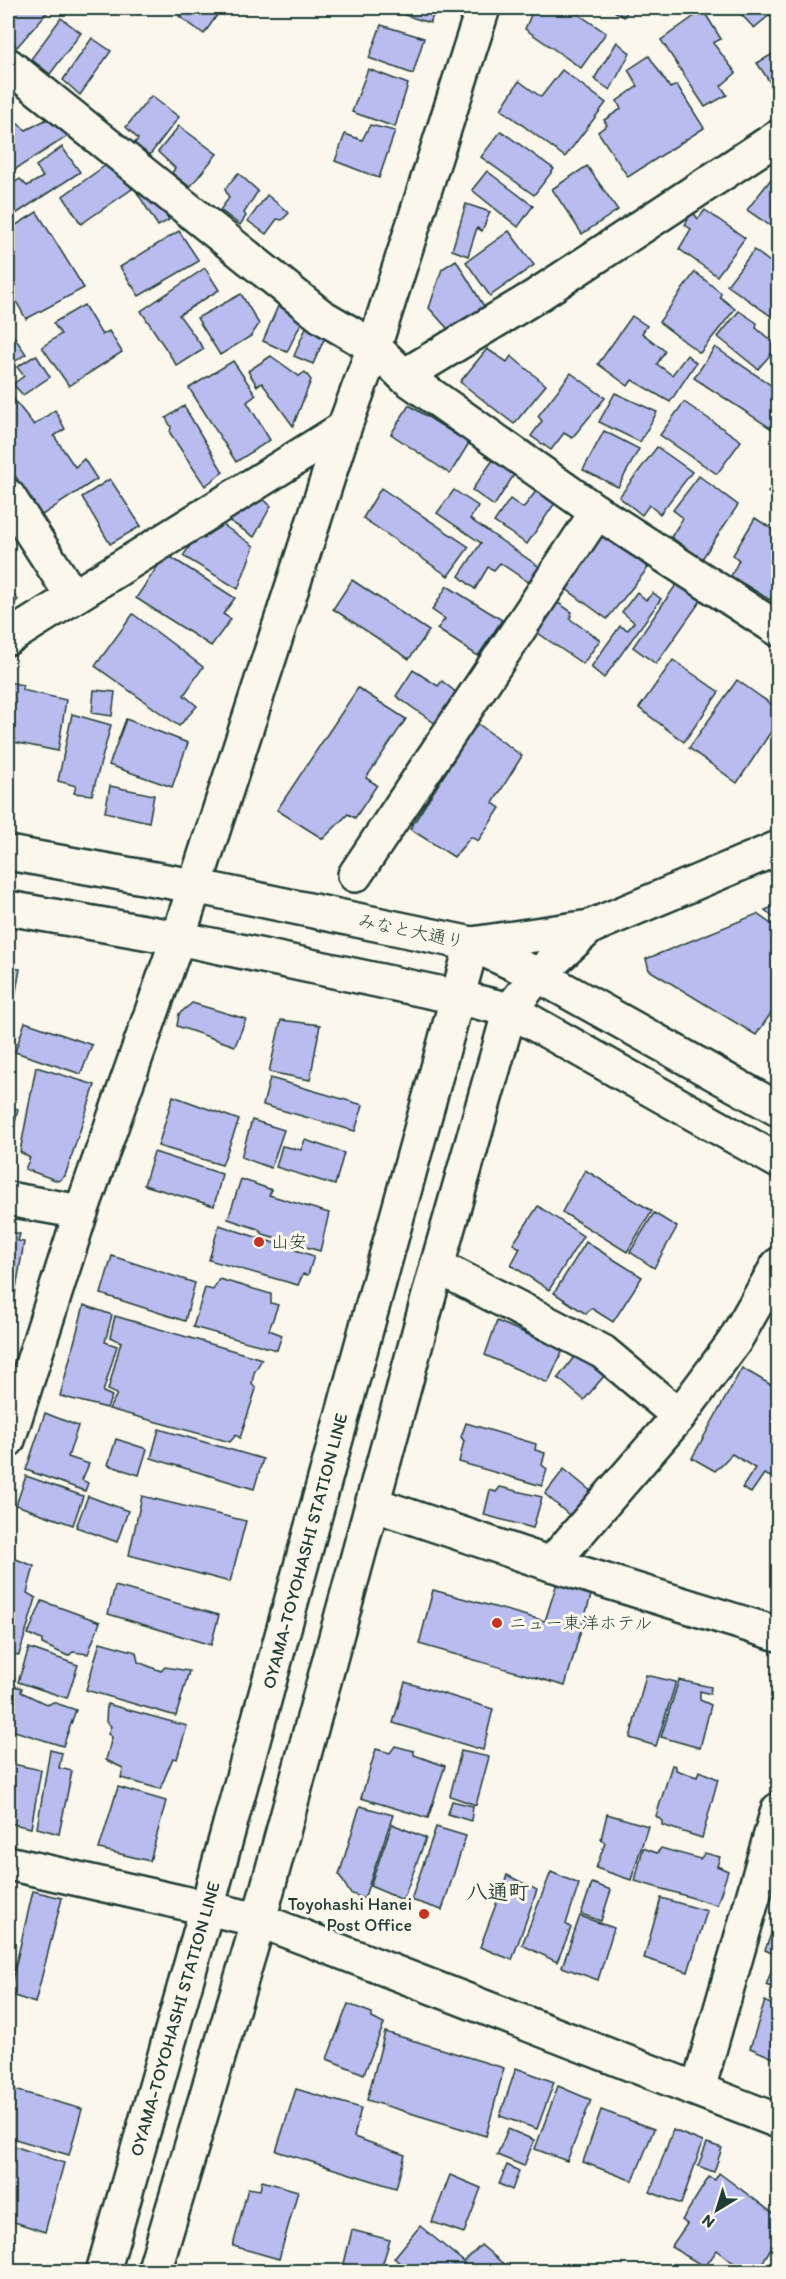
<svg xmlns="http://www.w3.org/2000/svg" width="786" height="2279" font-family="Itim,'Klee One',sans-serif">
<rect width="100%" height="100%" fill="#fbf7ec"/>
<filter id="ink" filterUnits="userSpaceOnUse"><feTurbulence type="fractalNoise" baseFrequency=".0167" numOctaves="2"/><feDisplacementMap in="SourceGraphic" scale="12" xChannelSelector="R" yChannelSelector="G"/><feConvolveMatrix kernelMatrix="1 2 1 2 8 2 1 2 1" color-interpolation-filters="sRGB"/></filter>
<g filter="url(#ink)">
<g fill="#b9bcee" stroke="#1f3d34" stroke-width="1.5">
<path d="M8,8h43l-34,39 -9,-8z"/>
<path d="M186,8h36l-18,26 -25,-18z"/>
<path d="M390,8h46l-6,15 -41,-13z"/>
<path d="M534,8h35l37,25 -25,35 -56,-39z"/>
<path d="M609,8h21l-6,9z"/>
<path d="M743,8h35l-24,20 -16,-17z"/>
<path d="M703,10l18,29 -8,4 23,30 -15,13 6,9 -22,12 -44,-67z"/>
<path d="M61,18l20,15 -31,41 -19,-15z"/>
<path d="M381,25l43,13 -11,36 -44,-16z"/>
<path d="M92,38l19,13 -31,44 -17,-15z"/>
<path d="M617,42l13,11 -20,37 -16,-11z"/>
<path d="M778,51v43l-21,-31z"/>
<path d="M649,56l21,32 7,-3 27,43 -76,49 -30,-45 9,-7 -3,-5 17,-11 -4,-8 21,-15 -10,-16z"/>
<path d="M368,69l40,15 -13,43 -43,-15z"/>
<path d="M562,70l44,33 -41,54 -64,-48 18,-28 22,16z"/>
<path d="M151,96l28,21 -30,39 -15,-12 4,-5 -12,-12z"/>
<path d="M55,115l13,21 -57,36 -3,-5v-36l10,-7 8,6z"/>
<path d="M370,125l25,6 -16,47 -44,-17 10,-27 17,6z"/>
<path d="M179,126l38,28 -27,33 -18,-14 3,-5 -17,-16z"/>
<path d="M501,131l53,38 -20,26 -53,-38z"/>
<path d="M62,147l18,25 -72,47v-32l12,-8 7,7 16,-9 -7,-11z"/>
<path d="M113,160l19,29 -51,35 -18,-28z"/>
<path d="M587,166l31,44 -36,24 -30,-45z"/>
<path d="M487,171l46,35 -15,21 -46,-37z"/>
<path d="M238,173l20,18 -14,22 2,3 -6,9 -20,-15 9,-12 -4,-9z"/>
<path d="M771,179l7,5v47l-31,-21z"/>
<path d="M145,183l24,37 -11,6 -22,-35z"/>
<path d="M267,195l22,18 -7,7 -5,-1 -11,15 -18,-13z"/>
<path d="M466,204l24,8 -8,19 -5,-3 -9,28 -16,-6z"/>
<path d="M705,210l40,28 -28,38 -38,-27 12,-20 -6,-4 7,-14 6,8z"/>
<path d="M37,212l47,76 -58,31 -18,-32v-57z"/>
<path d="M179,231l20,30 -60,35 -19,-29z"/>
<path d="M509,231l25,34 -44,31 -24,-34z"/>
<path d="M754,250l24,18v53l-51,-36z"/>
<path d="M456,260l29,48 -37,21 -19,-21 13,-39z"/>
<path d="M205,268l14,22 -40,25 25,34 -27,17 -36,-55z"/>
<path d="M695,272l26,21 -1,4 15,12 -35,44 -41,-31z"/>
<path d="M241,294l18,30 -8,12 -31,19 -23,-37z"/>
<path d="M84,305l18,30 7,-4 13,21 -53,34 -27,-39 19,-13 -8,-11z"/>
<path d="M278,306l26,11 -17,35 -24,-11z"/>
<path d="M739,311l18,12 -1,5 22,18 -20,23 -40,-32z"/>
<path d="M632,316l15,10 -5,7 23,18 -8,13 15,11 15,-20 9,8 -26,39 -38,-22 -4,6 -30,-22z"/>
<path d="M307,325l19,10 -13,29 -19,-8z"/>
<path d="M10,331l16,23 -18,12v-33z"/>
<path d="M715,347l63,43v43l-84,-55z"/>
<path d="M487,349l20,13 4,-6 35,29 -32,39 -54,-42z"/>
<path d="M36,355l14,22 -27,18 -10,-11 11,-8 -7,-9z"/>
<path d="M271,356l28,20 6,-4 6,8 -18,46 -31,-43 -5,3 -9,-15z"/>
<path d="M233,361l23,34 -9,7 23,38 -34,22 -47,-74z"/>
<path d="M571,373l34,25 -33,40 -8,-5 -13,17 -20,-14 11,-15 -4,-5z"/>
<path d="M615,393l42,19 -17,30 -41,-20z"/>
<path d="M12,397l22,28 21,-15 10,19 -11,7 21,31 9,-8 13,20 -61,40 -21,-34 3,-5 -10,-15v-64z"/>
<path d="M684,402l57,39 -24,33 -57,-39z"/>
<path d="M409,405l60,38 -19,31 -59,-40z"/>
<path d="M184,406l39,66 -18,14 -35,-53 1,-6 -5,-9z"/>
<path d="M604,431l35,18 -21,38 -35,-17z"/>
<path d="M657,447l35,25 -32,42 -11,-9 -7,10 -23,-18z"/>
<path d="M495,457l22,13 -23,36 -22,-16z"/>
<path d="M699,476l39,29 -36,54 -31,-22 12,-19 -10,-8z"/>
<path d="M778,477v23l-10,-8z"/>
<path d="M110,479l31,47 -31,18 -28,-47z"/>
<path d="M381,488l88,59 -21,29 -85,-58z"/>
<path d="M454,490l24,16 -8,13 71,49 -11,15 -30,-20 -6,7 -6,-3 -13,22 -16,-13 22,-33 -44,-30z"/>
<path d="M537,490l18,13 -28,41 -33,-22 16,-23 13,9z"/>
<path d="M254,491l17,15 -17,31 -26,-17 10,-18z"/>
<path d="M755,518l23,15v60l-2,-1 -6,8 -39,-24 8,-16 -6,-5z"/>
<path d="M217,521l37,25 -16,43 -55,-33 14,-21 7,4z"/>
<path d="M600,527l14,14 34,27 -41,51 -49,-36z"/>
<path d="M166,554l69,44 -12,16 8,5 -20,27 -75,-48z"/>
<path d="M352,580l77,51 -20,28 -76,-50z"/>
<path d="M678,582l24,17 -46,65 -23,-17z"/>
<path d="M447,586l55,34 -24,36 -41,-27 8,-10 -13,-9z"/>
<path d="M8,588l10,12 -10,8z"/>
<path d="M637,592l9,8 7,-7 8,6 -57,79 -13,-11 29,-41 8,4 6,-8 -12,-10z"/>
<path d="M549,597l23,15 -2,7 30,21 -17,24 -48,-33z"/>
<path d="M133,614l70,53 -19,28 13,11 -18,20 -84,-60z"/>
<path d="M673,660l46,32 -35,50 -45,-34z"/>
<path d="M413,670l25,16 4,-5 16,13 -22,30 -40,-28z"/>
<path d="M737,680l41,29v12l-41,62 -48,-35z"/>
<path d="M8,682l15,3 -1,5 44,10 -8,51 -50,-10z"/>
<path d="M358,688l48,31 -40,59 11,7 -22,33 -7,-4 -25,25 -46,-29z"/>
<path d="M94,690l21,2 -3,24 -20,-3z"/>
<path d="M72,714l39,11 -19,70 -18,-2 2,-7 -18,-5z"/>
<path d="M126,719l62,24 -16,44 -63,-22z"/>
<path d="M477,723l45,33 -29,47 7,5 -22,33 -7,-4 -17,20 -44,-28z"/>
<path d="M8,761l6,1 -6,27z"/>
<path d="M110,786l44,9 -5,27 -44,-10z"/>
<path d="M778,905v17l-13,-12z"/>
<path d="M757,914l21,15v74l-22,32 -107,-65 -3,-11z"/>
<path d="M8,967l12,2 -12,68z"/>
<path d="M192,1003l54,16 -11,27 -58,-20 2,-12z"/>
<path d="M281,1020l39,5 -10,55 -41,-8z"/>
<path d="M25,1022l67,23 -11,29 -66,-22z"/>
<path d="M36,1067l59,18 -30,91 -7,5 -33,-12 5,-11 -10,-6z"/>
<path d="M270,1078l93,27 -8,26 -92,-26z"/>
<path d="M173,1096l66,24 -17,45 -64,-19z"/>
<path d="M8,1106l10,3 -10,46z"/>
<path d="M252,1120l32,10 -13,38 -30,-11z"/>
<path d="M305,1140l39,13 -9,32 -59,-18 6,-21 19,4z"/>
<path d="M154,1152l68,22 -8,32 -70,-21z"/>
<path d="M585,1170l67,41 -25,41 -65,-40z"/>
<path d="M241,1179l31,11 -3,5 60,18 -9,38 -57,-17 -5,-5 -30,-10z"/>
<path d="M538,1206l45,30 -34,54 -38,-25 9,-17 -7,-4z"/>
<path d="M654,1213l23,14 -23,41 -24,-16z"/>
<path d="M219,1225l95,31 -6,19 -5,-1 -5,11 -89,-25z"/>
<path d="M8,1226l5,1 -1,5 8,2 -2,7 6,1 -16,93z"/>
<path d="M586,1242l56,35 -29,45 -22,-14 -5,6 -32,-21z"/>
<path d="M112,1256l83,27 -10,38 -84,-27z"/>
<path d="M219,1279l52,15v9l7,2 -9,25 13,5 -5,15 -84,-23 12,-39 8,2z"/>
<path d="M84,1305l28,10 -7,27 12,4 -14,46 9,4 -5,12 -47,-12z"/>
<path d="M115,1316l147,43 -8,14 -2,10 4,6 -16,49 -4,-3 -6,7 -121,-33 8,-15 -9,-4 13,-48 -11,-5z"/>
<path d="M497,1321l66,29 -15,33 -63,-28z"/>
<path d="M577,1353l27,23 -20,24 -26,-22z"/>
<path d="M742,1368l36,21v91l-14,-6 -13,19 -9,-5 13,-20 -23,-14 -17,17 -23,-13z"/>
<path d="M45,1413l33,13 -10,31 21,7 -7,16 6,3 -3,8 -59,-21z"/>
<path d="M466,1423l70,21 -1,6 10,3 -3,12 5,4 -5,17 -83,-24 5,-21 -3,-4z"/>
<path d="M159,1429l104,30 -9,30 -103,-31z"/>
<path d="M116,1439l31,10 -8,26 -31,-10z"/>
<path d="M564,1469l28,23 -23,23 -24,-21z"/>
<path d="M26,1476l57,20 -10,29 -57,-20z"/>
<path d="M778,1486v20l-8,-5z"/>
<path d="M500,1487l42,10 -9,31 -49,-13 6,-25 6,2z"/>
<path d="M88,1496l40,15 -11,31 -41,-15z"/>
<path d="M142,1496l104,25 -16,61 -101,-27z"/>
<path d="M8,1556l26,10 -7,27 9,5 -17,57 -7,-1 -3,14 -1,-1z"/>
<path d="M557,1583l34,12 -26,91 -146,-42 14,-54 112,31z"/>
<path d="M115,1586l104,29 -8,30 -103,-31z"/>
<path d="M42,1601l58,21 -12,32 -15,-2 -5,4 -26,-12v-4l-14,-6z"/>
<path d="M100,1642l36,10 2,10 23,9 4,-4 24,4 -13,45 -90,-26z"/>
<path d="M29,1648l49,17 -11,33 -49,-16z"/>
<path d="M646,1675l30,7 -20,64 -26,-8z"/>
<path d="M679,1680l32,7 -1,7 -10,-3v9l11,5 -11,43 -39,-11z"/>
<path d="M405,1682l88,27 -10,41 -90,-27z"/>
<path d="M8,1684l14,4 -1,4 27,13 5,-3 23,8 -13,36 -55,-17z"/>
<path d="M107,1704l80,22 -10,33 -4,-1 -13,31 -39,-11 2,-10 -17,-8 6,-23 -4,-3 3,-8 -5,-4z"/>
<path d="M395,1746l19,5v4l31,11 -17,52 -67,-20 15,-49 14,4z"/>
<path d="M50,1750l12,3 -3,15 13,3 -13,63 -22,-6z"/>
<path d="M461,1751l28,6 -13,48 -26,-9z"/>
<path d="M8,1763l33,7 -10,58 -23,-5z"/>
<path d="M672,1765l4,1v4l21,7 2,-6 19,8 -16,59 -40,-13v-4l-6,-5z"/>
<path d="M118,1787l48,14 -16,60 -51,-12z"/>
<path d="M452,1801l21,5 -2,15 -23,-7z"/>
<path d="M360,1806l33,9 -29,84 -14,-6 -11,-18z"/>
<path d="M607,1814l41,12 -17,54 -35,-12 9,-25 -4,-4z"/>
<path d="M392,1824l34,14 -23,62 -33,-14z"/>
<path d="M436,1827l30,9 -24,74 -31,-10z"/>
<path d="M643,1848l14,5 4,-5 39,11 5,-6 15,4 -3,9 11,5 -11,34 -82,-24z"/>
<path d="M551,1872l28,12 -13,40 5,4 -14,34 -35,-17z"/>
<path d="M507,1875l30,15 -25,70 -32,-13z"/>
<path d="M592,1883l19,7 -10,31 -20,-7z"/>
<path d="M33,1891l29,7 -27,105 -26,-9z"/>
<path d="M661,1898l46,13 -19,61 -44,-14z"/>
<path d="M778,1915v41l-13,-6z"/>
<path d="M580,1916l34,12 -16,52 -36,-13z"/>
<path d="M776,1959l2,1v30l-12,-5z"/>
<path d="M765,2001l13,7v52l-28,-12z"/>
<path d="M348,2004l24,9v5l12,6 -20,50 -37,-15z"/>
<path d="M385,2032l119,36 -18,68 -119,-36z"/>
<path d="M516,2068l38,14 -17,47 -37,-13z"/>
<path d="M558,2086l33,14 -24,61 -32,-12z"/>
<path d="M8,2088l74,21 -13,46 -61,-18z"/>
<path d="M296,2089l65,19 -7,29 51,18 -9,33 -120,-37z"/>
<path d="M601,2110l53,19 -21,52 -50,-19z"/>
<path d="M508,2129l26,11 -10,26 -27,-11z"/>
<path d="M673,2130l30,12 -22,62 -31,-12z"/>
<path d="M707,2143l15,5 -8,24 -16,-6z"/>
<path d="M8,2144l56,19 -19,69 -37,-12z"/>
<path d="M507,2165l12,6 -7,19 -13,-6z"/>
<path d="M719,2173l59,44 -5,7 5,4v8l-21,36h-12l-28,-22 -12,17 -34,-20 16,-23 -5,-4 27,-43 6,3z"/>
<path d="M450,2175l31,13 -17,45 -32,-11z"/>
<path d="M262,2181l36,10 -19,68 -46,-13 15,-58 12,2z"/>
<path d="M420,2226l44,36 17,-17 32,27h-104l-15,-14z"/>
<path d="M352,2230l38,10 -10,32h-38z"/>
<path d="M389,2264l10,8h-12z"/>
</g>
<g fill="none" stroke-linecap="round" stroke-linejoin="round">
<defs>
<g id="minor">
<path d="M8,65l313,251 53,31 30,29 193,136 181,117"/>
<path d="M404,376l132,-80 242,-159"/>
<path d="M8,496l65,101"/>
<path d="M8,638l336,-210"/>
<path d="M355,875l242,-363"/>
<path d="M8,1199l73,13"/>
<path d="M437,1266l166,86 76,64"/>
<path d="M373,1504l178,60 227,70"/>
<path d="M551,1564l128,-148 55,-74 44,-77"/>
<path d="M8,1863l251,57 519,201"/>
<path d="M698,2089l80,-279"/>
</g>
<g id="tertiary">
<path d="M8,853l186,33 278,58 66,31 240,134"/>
<path d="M8,908l170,30 279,59 53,13 268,151"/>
<path d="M8,1440l73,-228 97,-274 166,-510 30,-81 109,-339"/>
</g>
<g id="secondary">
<path d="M103,2272l104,-364 265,-964 118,-17 188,-79"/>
<path d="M154,2272l105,-352 178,-654 73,-256 28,-35 52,-48"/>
</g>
</defs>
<use href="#minor" stroke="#1f3d34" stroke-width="38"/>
<use href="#tertiary" stroke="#1f3d34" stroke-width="38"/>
<use href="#secondary" stroke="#1f3d34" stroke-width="38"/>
<use href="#minor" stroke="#fbf7ec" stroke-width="33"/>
<use href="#tertiary" stroke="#fbf7ec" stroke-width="33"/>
<use href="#secondary" stroke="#fbf7ec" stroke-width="33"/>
</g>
</g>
<g fill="#c8321e" stroke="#fbf7ec" stroke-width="2">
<circle cx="259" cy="1242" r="6"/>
<circle cx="497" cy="1623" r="6"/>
<circle cx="424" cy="1914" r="6"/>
</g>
<g text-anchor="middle" stroke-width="6" stroke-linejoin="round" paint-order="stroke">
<g font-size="18" fill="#1f3d34" stroke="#fbf7ec">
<text transform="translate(411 931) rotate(12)" y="6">みなと大通り</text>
<text transform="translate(305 1551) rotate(-75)" y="6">OYAMA-TOYOHASHI STATION LINE</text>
<text transform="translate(175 2019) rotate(-74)" y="6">OYAMA-TOYOHASHI STATION LINE</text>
</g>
<g font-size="18" fill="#1f3d34" stroke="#fbf7ec" text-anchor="start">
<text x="271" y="1248">山安</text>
<text x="509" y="1629">ニュー東洋ホテル</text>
<text x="412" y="1910" text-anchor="end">Toyohashi Hanei<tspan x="412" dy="21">Post Office</tspan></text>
</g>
<g font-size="21" font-weight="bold" fill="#1f3d34" stroke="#fbf7ec">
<text x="498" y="1899">八通町</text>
</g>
</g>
<rect width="786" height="2279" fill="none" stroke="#fbf7ec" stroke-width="30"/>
<rect x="15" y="15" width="756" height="2249" fill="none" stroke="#1f3d34" stroke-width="2" filter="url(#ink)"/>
<g transform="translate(717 2210) rotate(218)" stroke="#fbf7ec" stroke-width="4.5" paint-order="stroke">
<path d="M0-4.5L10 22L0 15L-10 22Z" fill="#1f3d34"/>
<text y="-9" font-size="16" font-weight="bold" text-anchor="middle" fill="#1f3d34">N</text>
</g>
</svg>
